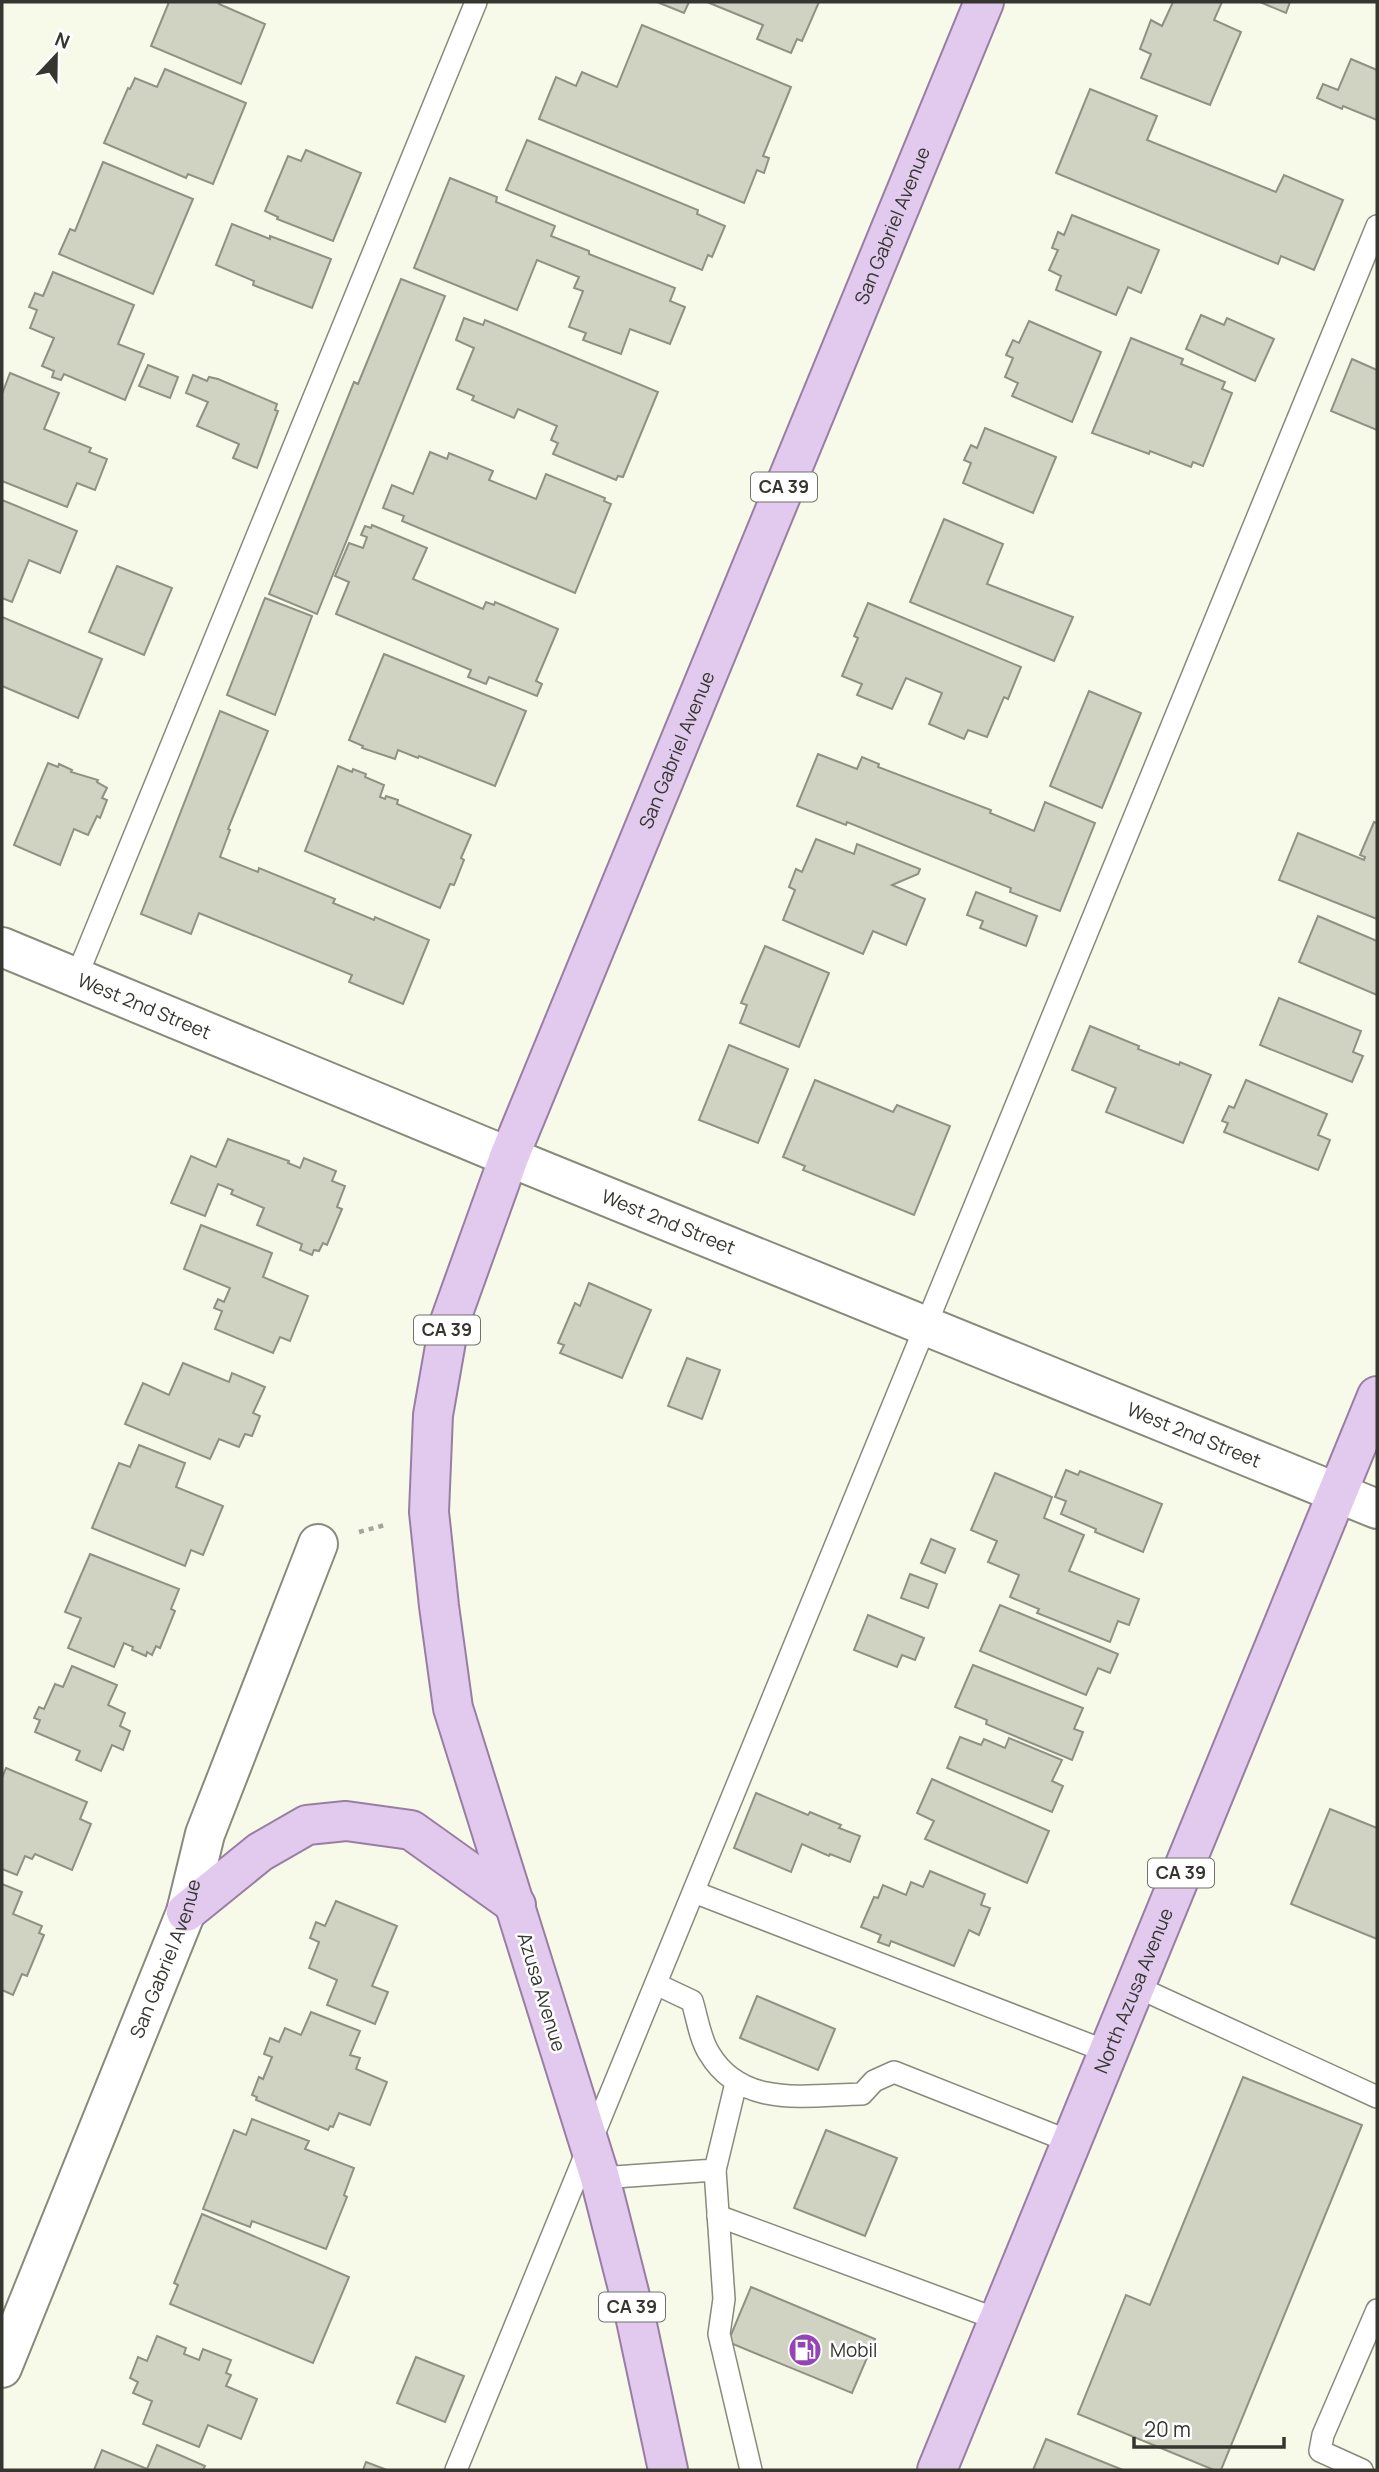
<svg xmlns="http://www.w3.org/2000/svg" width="1379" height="2472" font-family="Manrope,sans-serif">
<rect width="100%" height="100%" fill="#f7fae9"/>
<g fill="#d0d3c2" stroke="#8f9282" stroke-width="2">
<path d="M169,2h51l-1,2 46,20 -24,60 -90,-38z"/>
<path d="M657,2h32l-5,11z"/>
<path d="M707,2h112l-17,39 -5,-2 -6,14 -34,-14 6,-14z"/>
<path d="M1173,2h49l-8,18 27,12 -31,73 -69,-27 10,-24 -11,-5 11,-29 11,6z"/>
<path d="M1260,2h30l-4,11z"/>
<path d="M642,25l149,62 -28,69 6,2 -5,15 -7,-3 -13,33 -205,-84 17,-42 20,9 6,-14 35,15z"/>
<path d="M1351,59l26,11v50l-34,-14 -1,3 -25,-11 6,-14 15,6z"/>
<path d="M165,69l81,34 -33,81 -25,-10 -2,4 -82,-35 24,-55 2,1 5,-11 22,9z"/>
<path d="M1090,89l67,27 -10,24 129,52 8,-17 59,25 -29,70 -33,-14 -3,8 -222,-91z"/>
<path d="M527,140l171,70 -1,4 28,12 -13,31 -4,-2 -6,15 -196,-80z"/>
<path d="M306,150l55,23 -28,68 -56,-22 1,-2 -13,-6 23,-55 13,5z"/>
<path d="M103,162l90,37 -40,95 -94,-40 11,-25 5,2z"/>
<path d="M450,178l47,19 -1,5 59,24 -4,10 38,15v3l86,34 -5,13 15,6 -15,37 -40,-15 -9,25 -38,-14 3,-7 -17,-6 14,-36 -9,-3 5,-11 -42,-17 -20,50 -103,-42z"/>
<path d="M1072,215l87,35 -18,43 -13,-6 -12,28 -60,-25 5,-14 -12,-6 9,-20 -6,-2 6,-16 6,3z"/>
<path d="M232,224l38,15v-3l61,23 -19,49 -59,-23 1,-4 -38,-16z"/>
<path d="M53,272l81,33 -16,39 26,10 -19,46 -61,-26 -3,6 -9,-3 2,-6 -12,-5 12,-28 -24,-10 7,-18 -8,-3 6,-14 8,3z"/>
<path d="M401,279l44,17 -128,318 -48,-20 85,-212 4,2z"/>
<path d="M1201,315l23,10 3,-7 47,21 -19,42 -69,-32z"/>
<path d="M464,318l19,7 2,-5 173,72 -35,85 -5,-1 -2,4 -63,-26 5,-11 -7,-3 6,-14 -39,-17 -4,9 -42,-18 2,-4 -17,-7 17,-41 -18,-8z"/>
<path d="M1029,321l72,31 -29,70 -60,-26 6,-13 -13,-6 8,-19 -7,-3 7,-15 6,3z"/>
<path d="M1131,338l52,21 -2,5 44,18 -3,7 10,4 -29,73 -10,-4 -2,5 -41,-16 -1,3 -57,-21z"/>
<path d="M1352,359l25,11v60l-46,-19z"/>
<path d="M148,365l30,12 -8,21 -31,-12z"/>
<path d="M10,373l49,20 -15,36 47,19 -2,4 18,7 -12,31 -18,-7 -10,24 -65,-26v-87z"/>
<path d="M193,375l14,6 2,-4 9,2 59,25 -2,6 3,1 -21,57 -24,-10 6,-14 -42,-18 11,-24 -22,-9z"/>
<path d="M985,428l71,29 -23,56 -70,-30 8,-20 -7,-3 7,-15 6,3z"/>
<path d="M430,452l17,7 2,-6 44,18 -4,9 47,19 10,-25 59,24 -1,3 7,3 -36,89 -173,-72 2,-5 -21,-8 9,-23 21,9z"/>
<path d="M2,500l75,31 -17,42 -31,-13 -17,42 -10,-4z"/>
<path d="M944,519l59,25 -16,40 86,33 -19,44 -144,-59z"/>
<path d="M372,525l55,23 -14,31 70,30 3,-7 8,3 1,-3 63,27 -22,52 6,3 -5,12 -48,-19 -3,7 -18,-7 3,-7 -135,-56 13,-32 -14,-6 14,-33 14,5 4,-11 -6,-2 4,-9 6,2z"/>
<path d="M117,566l55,22 -28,67 -55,-23z"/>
<path d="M265,598l47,18 -37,99 -48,-20z"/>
<path d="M868,603l153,64 -13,32 -4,-2 -17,40 -19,-7 -4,9 -35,-15 13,-31 -36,-15 -14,31 -35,-14 5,-11 -20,-8 16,-38 -4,-2z"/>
<path d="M2,617l100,42 -24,59 -76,-32z"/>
<path d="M384,654l142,57 -31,75 -76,-30 -1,2 -20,-8 -3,9 -33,-11 1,-2 -14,-6z"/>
<path d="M1089,691l52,22 -39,95 -52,-22z"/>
<path d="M220,711l48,20 -40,98 2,1 -10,27 38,15 1,-4 76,31 -2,4 41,17 1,-3 54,23 -26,64 -54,-22 3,-7 -153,-62 -8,21 -50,-20z"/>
<path d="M818,754l39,15 5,-12 17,7 -1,3 113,43 -1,3 44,18 11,-29 50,21 -35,88 -50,-19 1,-4 -164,-66 -1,3 -49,-19z"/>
<path d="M48,763l10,4 1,-3 13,6 -1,2 27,8 -1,2 10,6 -5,10 5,2 -7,18 -3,-2 -9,19 -14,-6 -14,36 -46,-20z"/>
<path d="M338,766l14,6 1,-3 13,5 -1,3 19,8 -4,12 5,2 1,-3 12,4 -1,4 74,31 -10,23 3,2 -10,25 -4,-1 -10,24 -135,-57z"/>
<path d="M1374,822l3,1v96l-98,-39 19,-47 66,27 1,-3 -5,-2z"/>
<path d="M816,839l38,15 3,-10 63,25 -2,5 -26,11 33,14 -19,46 -33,-14 -10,23 -80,-34 12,-30 -6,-3 7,-18 6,3z"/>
<path d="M976,892l61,24 -11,30 -46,-18 3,-7 -16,-6z"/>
<path d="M1318,916l59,25v54l-78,-33z"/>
<path d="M765,946l64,27 -30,74 -59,-24 7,-18 -6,-2z"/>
<path d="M1279,998l82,33 -8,21 10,4 -11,26 -92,-37z"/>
<path d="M1090,1026l49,20 -1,3 41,16 1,-3 31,13 -28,68 -77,-31 10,-24 -44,-18z"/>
<path d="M729,1045l59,24 -30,74 -59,-23z"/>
<path d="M815,1080l78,32 4,-7 53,21 -36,89 -111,-45 2,-4 -22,-9z"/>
<path d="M1246,1080l81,34 -9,21 12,5 -12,30 -94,-38 4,-9 -6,-2 7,-15 5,2z"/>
<path d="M228,1139l61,22 -1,2 12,5 4,-10 32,13 -4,10 13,5 -8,21 5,2 -15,36 -4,-2 -4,8 -5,-1 -2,5 -12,-5 2,-6 -45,-19 7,-17 -33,-14 2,-4 -15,-6 -13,32 -34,-13 20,-47 25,11z"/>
<path d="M201,1225l71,28 -9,24 45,19 -18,45 -10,-4 -7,16 -58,-24 7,-18 -8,-3 4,-9 6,3 6,-14 -46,-19z"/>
<path d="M589,1283l62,27 -29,68 -62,-25 4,-8 -6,-2 17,-40 5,3z"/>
<path d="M687,1358l33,12 -18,49 -34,-13z"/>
<path d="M183,1363l46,19 3,-9 33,14 -12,26 7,3 -8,20 -7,-2 -6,13 -20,-8 -9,20 -85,-35 18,-41 26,12z"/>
<path d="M139,1445l46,18 -9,24 47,19 -20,49 -12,-5 -6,16 -93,-38 27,-65 11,4z"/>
<path d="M1066,1470l12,5 2,-4 82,33 -19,48 -48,-20 1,-3 -35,-15 5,-13 -11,-4z"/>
<path d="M995,1473l57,24 -8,21 40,17 -15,36 70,28 -10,26 -11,-4 -8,21 -73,-29 2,-4 -29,-12 9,-22 -31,-13 9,-21 -26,-11z"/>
<path d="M931,1539l24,10 -10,24 -24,-10z"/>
<path d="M90,1554l89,35 -8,20 4,2 -15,37 -4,-2 -4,9 -5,-3 -1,4 -14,-6 1,-3 -9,-4 -10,24 -46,-19 13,-30 -16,-6z"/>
<path d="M910,1574l27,10 -9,24 -27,-10z"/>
<path d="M1000,1605l118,49 -8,19 -12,-5 -12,27 -106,-44z"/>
<path d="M868,1615l56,23 -9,22 -13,-5 -5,12 -43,-17z"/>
<path d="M973,1665l110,43 -9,21 9,3 -11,28 -86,-36 1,-4 -32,-13z"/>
<path d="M72,1666l45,19 -9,20 17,8 -5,13 10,5 -7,19 -11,-5 -11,26 -25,-11 4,-9 -45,-19 5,-12 -6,-2 5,-11 5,2 11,-25 8,3z"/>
<path d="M960,1737l21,8 3,-6 21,9 4,-10 53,22 -10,21 11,5 -11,26 -105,-44z"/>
<path d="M6,1768l81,34 -7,17 11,5 -19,46 -37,-16 -3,5 -7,-3 -8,19 -15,-6v-91z"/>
<path d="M932,1779l117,52 -22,52 -102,-44 9,-18 -17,-8z"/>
<path d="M756,1793l52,22 2,-3 31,13 -2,3 21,8 -10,26 -20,-8 -1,2 -27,-12 -11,28 -57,-24z"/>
<path d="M1330,1809l47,19v111l-86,-35z"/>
<path d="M930,1871l55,23 -4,11 9,3 -11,27 -10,-5 -15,36 -63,-25 -2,5 -11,-4 3,-7 -20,-8 13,-30 4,1 5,-13 23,10 5,-13 12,5z"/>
<path d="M2,1884l20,8 -9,22 29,12 -3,7 5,2 -17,41 -5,-2 -9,21 -11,-5z"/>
<path d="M336,1901l61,25 -25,60 16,6 -13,32 -48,-19 10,-25 -28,-12 10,-26 -9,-4 6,-16 9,4z"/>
<path d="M757,1996l78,33 -17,41 -78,-32z"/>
<path d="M311,2012l49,19 -10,24 10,3 -4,11 31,13 -17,43 -31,-12 -6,14 -3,-1 -2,4 -72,-30 1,-3 -5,-2 7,-18 4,2 9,-22 -8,-3 6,-16 9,4 6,-14 16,7z"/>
<path d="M1243,2077l119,48 -141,345h-7l-136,-56 48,-119 24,10z"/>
<path d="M252,2119l57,22 -4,8 49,19 -10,27 3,2 -21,52 -74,-28 -2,6 -47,-18 31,-79 12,5z"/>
<path d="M826,2130l71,28 -32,78 -71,-28z"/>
<path d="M202,2214l147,63 -36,86 -143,-59 8,-19 -4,-2z"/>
<path d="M751,2287l124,52 -23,54 -124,-51z"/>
<path d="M157,2336l29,12 -2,6 15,6 4,-11 28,11 -5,13 5,2 -5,11 31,13 -16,40 -33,-14 -9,22 -56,-23 9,-23 -19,-8 5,-11 -8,-4 8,-21 9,4z"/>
<path d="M416,2357l48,19 -19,46 -48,-19z"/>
<path d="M1046,2439l77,31h-90z"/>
<path d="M157,2445l48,21 -2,4h-109l8,-20 45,19z"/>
<path d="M366,2462l21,8h-24z"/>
</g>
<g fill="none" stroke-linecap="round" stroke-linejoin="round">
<defs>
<g id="service">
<path d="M76,978l400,-976"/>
<path d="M694,1892l414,160"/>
<path d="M656,1984l36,17c5,16 8,38 17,52 33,56 98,42 153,41l12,-13 20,-9 177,70"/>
<path d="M1135,1986l242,111"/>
<path d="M715,2170l9,129 -5,35 32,136"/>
<path d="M600,2178l115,-8 21,-87"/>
<path d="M718,2216l281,104"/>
<path d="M456,2470l921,-2244"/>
<path d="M1362,2470l-42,-19 3,-16 54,-125"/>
</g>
<g id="minor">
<path id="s1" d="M2,947l507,210 868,352"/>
<path id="s2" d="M2,2368l184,-456 19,-78 113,-290"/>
</g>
<g id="primary">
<path d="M186,1912l74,-60 47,-27 39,-4 65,9 105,75"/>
<path id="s3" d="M668,2470l-32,-150 -36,-142 -147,-470 -14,-102 -10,-94 4,-97 16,-91 60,-167 475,-1155"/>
<path id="s4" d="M937,2470l440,-1074"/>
</g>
</defs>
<use href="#service" stroke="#888a7b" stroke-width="24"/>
<use href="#minor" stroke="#888a7b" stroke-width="42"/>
<use href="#primary" stroke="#997ea3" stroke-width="42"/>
<path stroke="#a3a699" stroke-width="4.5" stroke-dasharray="5 5" stroke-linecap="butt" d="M359,1532l26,-7"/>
<use href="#service" stroke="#fff" stroke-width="21"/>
<use href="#minor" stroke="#fff" stroke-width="38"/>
<use href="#primary" stroke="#e2c9ee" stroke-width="38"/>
</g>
<defs>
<symbol id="fuel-disc" viewBox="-11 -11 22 22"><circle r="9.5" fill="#9444b5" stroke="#fff"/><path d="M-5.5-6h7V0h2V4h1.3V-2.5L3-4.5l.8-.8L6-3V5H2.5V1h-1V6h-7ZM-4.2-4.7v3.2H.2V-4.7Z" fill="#fff"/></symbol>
</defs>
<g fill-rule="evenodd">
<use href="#fuel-disc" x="786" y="2331" width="38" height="38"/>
</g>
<g text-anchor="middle" stroke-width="5" stroke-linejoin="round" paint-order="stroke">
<g fill="#fff" stroke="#71726d" stroke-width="2">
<rect x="751" y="472.5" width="66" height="29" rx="5"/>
<rect x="414" y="1315.5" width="66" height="29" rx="5"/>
<rect x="1148" y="1858.5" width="66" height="29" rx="5"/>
<rect x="599" y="2292.5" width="66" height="29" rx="5"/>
</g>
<g font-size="18" font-weight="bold" fill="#34362f">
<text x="784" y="493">CA 39</text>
<text x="447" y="1336">CA 39</text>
<text x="1181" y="1879">CA 39</text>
<text x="632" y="2313">CA 39</text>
</g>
<g font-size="19" fill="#34362f" stroke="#fff">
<text dy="7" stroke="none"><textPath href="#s3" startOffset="2364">San Gabriel Avenue</textPath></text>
<text dy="7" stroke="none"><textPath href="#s3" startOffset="1797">San Gabriel Avenue</textPath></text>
<text dy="7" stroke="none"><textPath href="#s1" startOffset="154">West 2nd Street</textPath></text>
<text dy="7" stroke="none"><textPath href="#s1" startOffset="721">West 2nd Street</textPath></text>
<text dy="7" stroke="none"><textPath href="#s1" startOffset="1288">West 2nd Street</textPath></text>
<text dy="7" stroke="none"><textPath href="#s2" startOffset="441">San Gabriel Avenue</textPath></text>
<text dy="7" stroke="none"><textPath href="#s4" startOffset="518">North Azusa Avenue</textPath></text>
<text transform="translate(542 1992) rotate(73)" y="7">Azusa Avenue</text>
</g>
<g font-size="19" fill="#34362f" stroke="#fff" text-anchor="start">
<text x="830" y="2357">Mobil</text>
</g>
</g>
<rect width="1379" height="2472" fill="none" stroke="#34362f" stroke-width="7"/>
<g transform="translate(56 56) rotate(22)" stroke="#ffffff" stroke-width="5" paint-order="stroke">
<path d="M0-5L12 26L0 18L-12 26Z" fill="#34362f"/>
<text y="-10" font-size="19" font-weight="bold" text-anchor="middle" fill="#34362f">N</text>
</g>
<path d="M1134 2437v10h150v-10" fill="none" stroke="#34362f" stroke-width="3.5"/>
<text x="1144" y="2437" font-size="21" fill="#34362f" stroke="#ffffff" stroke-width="5" paint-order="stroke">20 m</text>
</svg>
